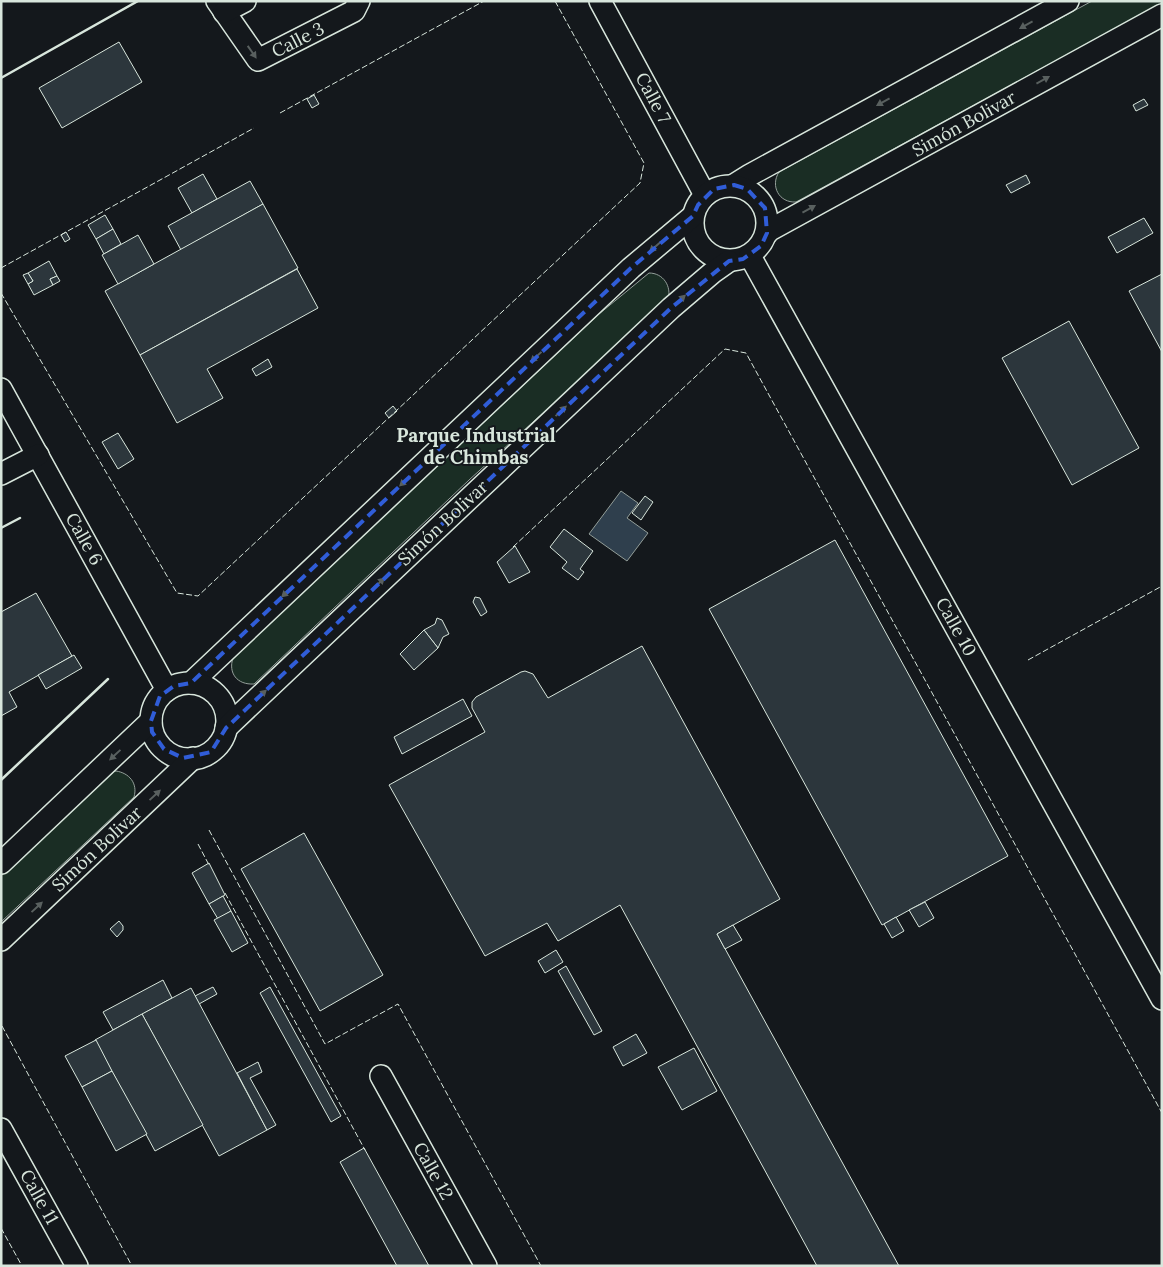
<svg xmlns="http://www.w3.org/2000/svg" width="1163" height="1267" font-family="Lora,serif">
<rect width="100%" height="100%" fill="#14181c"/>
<g fill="#1a2d24" stroke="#939e99">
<path d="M1092,1h70v2l-366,199c-17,1 -26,-16 -17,-30z"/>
<path d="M649,273c14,0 23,13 19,27l-199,180 -215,204c-17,1 -26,-11 -21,-26l366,-344z"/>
<path d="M116,771c13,2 22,12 18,26l-133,125v-46l111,-104z"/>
</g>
<path fill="#2f3f4d" stroke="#939e99" d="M621,491l17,12 -11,15 21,15 -21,28 -38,-27z"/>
<g fill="#2c363c" stroke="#d8e6dc">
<path d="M119,42l23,40 -80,46 -23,-40z"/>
<path d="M314,95l5,9 -7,4 -5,-9z"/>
<path d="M1144,99l4,6 -12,6 -3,-6z"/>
<path d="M203,174l14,25 -25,14 -14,-25z"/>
<path d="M1026,175l4,8 -19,10 -5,-8z"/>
<path d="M250,181l13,23 -82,46 -13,-24z"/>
<path d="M263,204l35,64 -158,87 -35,-64z"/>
<path d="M105,215l8,14 -17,10 -8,-14z"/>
<path d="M1144,218l9,15 -36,20 -9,-16z"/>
<path d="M113,229l8,15 -17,10 -8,-15z"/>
<path d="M66,232l4,7 -5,3 -4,-7z"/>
<path d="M138,235l16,29 -36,20 -16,-29z"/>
<path d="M49,261l8,15 -7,3 3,6 -19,10 -6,-11 5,-3 -5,-8z"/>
<path d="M297,269l21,39 -111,61 16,29 -46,25 -37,-68z"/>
<path d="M28,273l5,8 -5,3 -5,-9z"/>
<path d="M1162,274v78l-33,-61z"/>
<path d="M57,276l3,5 -7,4 -3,-6z"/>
<path d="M1069,321l70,127 -67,37 -70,-127z"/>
<path d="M268,359l4,8 -16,9 -4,-7z"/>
<path d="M393,406l4,5 -8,7 -4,-5z"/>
<path d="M118,433l16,26 -16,10 -16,-27z"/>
<path d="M645,496l8,6 -12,18 -9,-7z"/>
<path d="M564,529l29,22 -13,18 4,3 -6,8 -16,-12 5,-6 -17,-15z"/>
<path d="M835,540l173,316 -126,69 -173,-316z"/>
<path d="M515,546l15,26 -21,11 -12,-21z"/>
<path d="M36,593l36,63 -63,36 8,15 -16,9v-104z"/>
<path d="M475,597l5,1 7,14 -6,4 -8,-14z"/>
<path d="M437,618l5,2 7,14 -6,3 -5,11 -14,-18 11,-6z"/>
<path d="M424,630l14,18 -24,22 -14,-16z"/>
<path d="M642,646l138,253 -63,35 182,332h-82l-197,-361 -62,36 -11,-18 -62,33 -96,-171 96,-53 -13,-24v-6l4,-5 45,-25 4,-1 8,3 15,24z"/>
<path d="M74,655l8,13 -36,21 -8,-14z"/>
<path d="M463,699l9,17 -70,38 -8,-17z"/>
<path d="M304,833l79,142 -63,36 -79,-142z"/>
<path d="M209,863l16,32 -16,9 -17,-31z"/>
<path d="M223,896l8,15 -13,8 -9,-15z"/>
<path d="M925,902l9,16 -15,9 -10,-17z"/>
<path d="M231,911l17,32 -16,9 -18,-32z"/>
<path d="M896,917l8,14 -12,7 -8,-14z"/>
<path d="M119,921l4,5v4l-6,7 -7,-8z"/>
<path d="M733,925l9,15 -17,9 -8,-15z"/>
<path d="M556,950l7,12 -18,11 -7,-12z"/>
<path d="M566,966l36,65 -8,4 -36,-64z"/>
<path d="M163,980l9,18 -59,32 -10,-18z"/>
<path d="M213,987l4,7 -18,10 -4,-8z"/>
<path d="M270,987l71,129 -10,6 -71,-129z"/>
<path d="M191,988l76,142 -48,26 -77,-142z"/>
<path d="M142,1014l61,111 -48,26 -60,-111z"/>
<path d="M636,1034l11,19 -24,13 -10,-19z"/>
<path d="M96,1040l16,31 -30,16 -17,-31z"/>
<path d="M694,1048l23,43 -35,19 -24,-43z"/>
<path d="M258,1062l4,10 -12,6 26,47 -9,5 -30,-57z"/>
<path d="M112,1071l35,63 -31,17 -34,-64z"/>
<path d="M364,1148l65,118h-32l-57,-104z"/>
</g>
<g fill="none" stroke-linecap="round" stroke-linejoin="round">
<defs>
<g id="street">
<path d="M217,1l41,59 96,-49 5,-10"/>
<path d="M600,1l105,194"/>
<path d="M224,12l21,-11"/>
<path d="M734,185l16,-10 318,-174"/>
<circle cx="730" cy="223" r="37"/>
<path d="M767,233l3,-3 392,-215"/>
<path d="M750,256l412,743"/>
<path d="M1,389l166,301"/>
<path d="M1,474l37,-19"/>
<path d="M191,683l440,-415 62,-52"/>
<circle cx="189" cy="721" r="38"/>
<path d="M226,728l445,-420 41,-35 17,-12"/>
<path d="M1,863l150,-142"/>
<path d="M1,940l192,-182"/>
<path d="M381,1076l105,190"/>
<path d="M1,1129l76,137"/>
</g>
</defs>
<use href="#street" stroke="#d8e6dc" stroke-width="24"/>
<use href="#street" stroke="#14181c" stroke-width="21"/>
<g stroke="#d8e6dc" stroke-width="1" stroke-dasharray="6 2.5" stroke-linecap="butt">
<path d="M280,113l204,-112"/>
<path d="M1,268l253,-140"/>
<path d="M1,293l176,300 21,3 442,-413 4,-20 -89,-162"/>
<path d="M513,547l212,-198 21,4 416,760"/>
<path d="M1028,660l134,-74"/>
<path d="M209,830l116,214 73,-40 143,262"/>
<path d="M198,844l11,21"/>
<path d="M225,893l140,257"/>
<path d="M2,1026l130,240"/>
<path d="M1,1228l21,38"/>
</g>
<g stroke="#d8e6dc" stroke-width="2.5">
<path d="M1,78l137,-77"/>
<path d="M1,528l19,-10"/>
<path d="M1,780l107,-101"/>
</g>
</g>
<defs><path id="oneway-solid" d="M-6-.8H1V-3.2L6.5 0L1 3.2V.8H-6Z" transform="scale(1.25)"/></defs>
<g fill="#59605f">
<use href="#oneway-solid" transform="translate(1026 25) rotate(151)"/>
<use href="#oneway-solid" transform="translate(252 52) rotate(55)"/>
<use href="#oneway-solid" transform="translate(1043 80) rotate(-29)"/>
<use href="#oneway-solid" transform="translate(883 102) rotate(151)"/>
<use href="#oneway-solid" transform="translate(809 209) rotate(-29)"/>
<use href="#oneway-solid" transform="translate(655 247) rotate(139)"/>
<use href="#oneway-solid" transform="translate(680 300) rotate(-42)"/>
<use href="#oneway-solid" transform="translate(536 357) rotate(137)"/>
<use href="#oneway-solid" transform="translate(561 411) rotate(-43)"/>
<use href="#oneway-solid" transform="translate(405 481) rotate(137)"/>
<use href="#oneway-solid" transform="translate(379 583) rotate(-43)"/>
<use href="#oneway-solid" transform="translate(287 592) rotate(137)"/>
<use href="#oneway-solid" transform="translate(261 695) rotate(-43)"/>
<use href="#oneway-solid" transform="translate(115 755) rotate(137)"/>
<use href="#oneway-solid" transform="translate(155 795) rotate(-43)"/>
<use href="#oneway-solid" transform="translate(37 907) rotate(-43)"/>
</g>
<path fill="none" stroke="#305dd8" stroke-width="4" stroke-dasharray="10 6" stroke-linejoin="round" d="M734,185l13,4 18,19 2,25 -6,13 -18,13 -14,2 -58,47 -445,420 -15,24 -28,6 -19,-9 -12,-17 -1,-11 9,-25 14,-10 17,-3 440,-415 62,-52 5,-11 16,-16z"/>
<g text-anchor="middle" stroke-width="4" stroke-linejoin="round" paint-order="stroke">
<g font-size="18" fill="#d8e6dc" stroke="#14181c">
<text transform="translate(298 40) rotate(-27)" y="6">Calle 3</text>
<text transform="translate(653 98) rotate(62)" y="6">Calle 7</text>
<text transform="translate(964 124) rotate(-29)" y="6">Simón Bolivar</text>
<text transform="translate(443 523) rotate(-43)" y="6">Simón Bolivar</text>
<text transform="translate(84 539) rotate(61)" y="6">Calle 6</text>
<text transform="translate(956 627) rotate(61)" y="6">Calle 10</text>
<text transform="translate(97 849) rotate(-43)" y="6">Simón Bolivar</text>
<text transform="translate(433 1171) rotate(61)" y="6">Calle 12</text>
<text transform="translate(39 1197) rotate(61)" y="6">Calle 11</text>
</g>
<g font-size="19" font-weight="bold" fill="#d8e6dc" stroke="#14181c">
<text x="476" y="442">Parque Industrial<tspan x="476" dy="22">de Chimbas</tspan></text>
</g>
</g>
<rect width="1163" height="1267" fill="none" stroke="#d8e6dc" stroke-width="5"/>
</svg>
